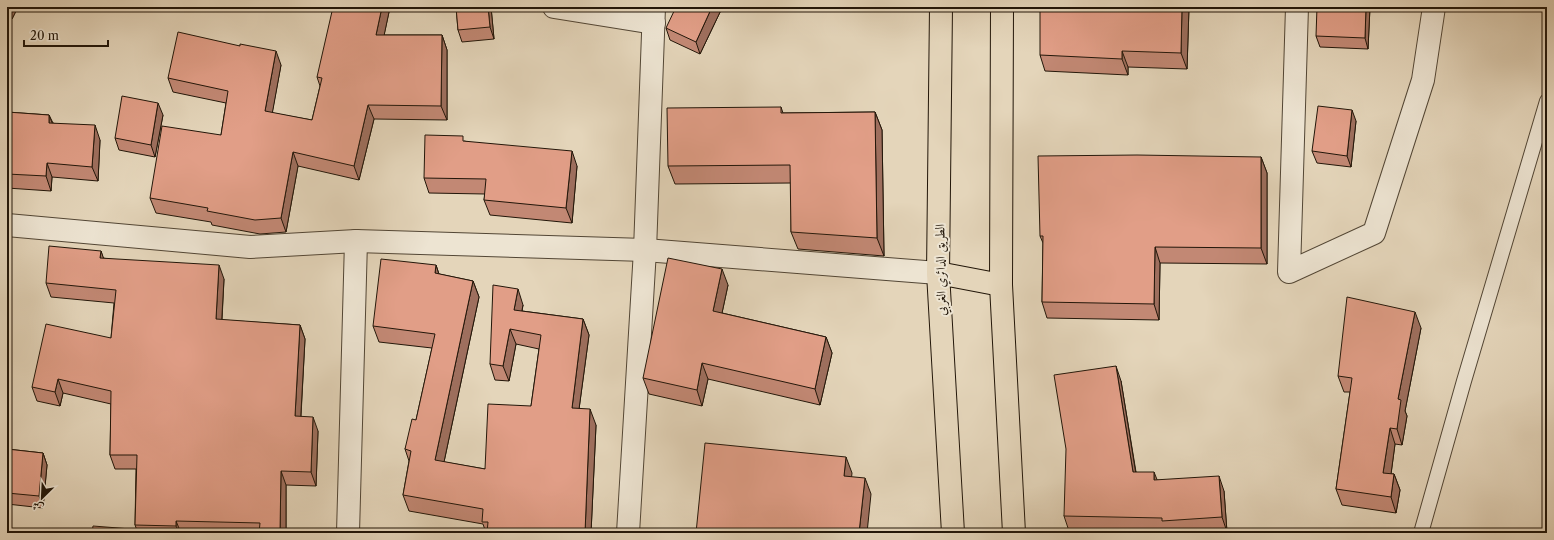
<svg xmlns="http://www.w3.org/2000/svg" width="1554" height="540" font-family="'Libre Caslon Text',Amiri,serif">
<rect width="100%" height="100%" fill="#e4d5ba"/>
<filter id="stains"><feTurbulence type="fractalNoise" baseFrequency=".005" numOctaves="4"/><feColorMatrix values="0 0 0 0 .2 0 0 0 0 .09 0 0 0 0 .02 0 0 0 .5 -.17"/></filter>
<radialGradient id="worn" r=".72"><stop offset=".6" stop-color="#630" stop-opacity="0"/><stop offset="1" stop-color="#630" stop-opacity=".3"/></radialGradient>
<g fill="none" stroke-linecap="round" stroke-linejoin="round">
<defs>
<path id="service" d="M1421,533l43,-152 83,-280"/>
<g id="minor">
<path d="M554,7l100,16"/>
<path d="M1297,7l-8,265 85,-39 49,-153 11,-73"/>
<path d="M7,225l243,22 106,-6 289,9 293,23"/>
<path d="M348,533l8,-292"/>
<path d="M628,533l17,-283 9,-243"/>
</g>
<g id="primary">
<path d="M941,7l-3,266 15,260"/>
<path d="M1002,7l-1,278 13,248"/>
<path d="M938,273l63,12"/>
</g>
</defs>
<use href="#service" stroke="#524635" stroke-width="16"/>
<use href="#minor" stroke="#524635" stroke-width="24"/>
<use href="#primary" stroke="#221609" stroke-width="24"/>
<use href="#service" stroke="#ede4d2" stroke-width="14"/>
<use href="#minor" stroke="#ede4d2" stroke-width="22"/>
<use href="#primary" stroke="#e4d5ba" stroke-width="22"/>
</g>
<g fill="#c28874" stroke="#221609">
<path d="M7,7h11l-6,12 -5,-2z"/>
<path d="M456,7h35l3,32 -32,3 -4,-12z"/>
<path d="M1189,7l-2,62 -59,-2v8l-83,-4 -5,-16z"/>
<path d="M1370,7l-2,42 -48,-2 -4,-11z"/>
<path d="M722,8l-22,46 -30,-14 -4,-12z"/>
<path d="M389,12l-5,23h58l5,15v70l-73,-1 -15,61 -61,-14 -12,66 -26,2 -48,-9 -1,-3 -55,-9 -6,-15 71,-63 5,-32 -53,-11 -5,-14 72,-32 41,19 -9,48 40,7 8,-34 -3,-9z"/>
<path d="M781,107l2,6 92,-1 7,18 2,126 -86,-7 -7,-17v-49l-116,1 -7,-18z"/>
<path d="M7,112l42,3 4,8 47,17 -2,41 -46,-4 -1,14 -44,-3z"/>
<path d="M163,115l-8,42 -36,-7 -4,-12z"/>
<path d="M1356,121l-5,46 -34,-4 -5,-12z"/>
<path d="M464,141l113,25 -5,57 -82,-8 -6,-15 1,-6 -56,-1 -5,-15z"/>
<path d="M1261,157l6,16v91l-107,-1 -1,57 -112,-2 -5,-16 1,-59 -3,-7z"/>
<path d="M101,251l2,7 121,21 -2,41 78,5 5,14 -4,77 17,15 -2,55 -30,-1v48h-148l-3,-8 1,-56h-21l-5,-14 1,-51 -48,-11 -3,13 -23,-5 -5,-14 79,-49 3,-35 -63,-6 -5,-14z"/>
<path d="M436,265l3,9 34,7 6,16 -35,165 41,7 46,-63 8,-57 -23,-5 -7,37 -14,-1 -5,-16 33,-59 -1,6 61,8 6,16 -10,74 17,16 -5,108h-105l-3,-9 -74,-13 -6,-16 6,-34 -4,-12 11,-29 16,-72 -53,-6 -6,-16z"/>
<path d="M728,285l-6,28 104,24 6,16 -12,52 -112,-26 -6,27 -53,-12 -6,-16z"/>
<path d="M1421,328l-16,83 2,5 -5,29 -7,-1 -4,30h3l6,16 -4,23 -54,-8 -6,-16 14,-97h-6l-6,-16z"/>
<path d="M1121,381l15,91 21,8 67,11 3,41 -15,1h-64l-79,-2 -5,-15z"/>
<path d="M7,449l36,4 4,12 -4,43 -36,-4z"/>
</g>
<g fill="#9e6f5e" stroke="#221609">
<path d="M8,7h10l-6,12 -4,-11z"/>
<path d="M382,7h6l1,5 -8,38 -5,-15z"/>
<path d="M488,7h3l3,32 -4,-12z"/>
<path d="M712,7h9l1,1 -22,46 -4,-12z"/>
<path d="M1182,7h7l-2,62 -6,-16z"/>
<path d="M1366,7h4l-2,42 -3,-11z"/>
<path d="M442,35l5,15v70l-6,-14z"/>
<path d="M276,51l5,14 -11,61 -5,-15z"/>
<path d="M1122,51l6,16v8l-6,-16z"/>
<path d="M158,103l5,12 -8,42 -4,-12z"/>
<path d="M368,105l6,14 -15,61 -5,-14z"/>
<path d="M1352,110l4,11 -5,46 -4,-11z"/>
<path d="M875,112l7,18 2,126 -7,-18z"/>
<path d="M49,115l6,15 -6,-7z"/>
<path d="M95,125l5,15 -2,41 -6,-14z"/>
<path d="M572,151l5,15 -5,57 -6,-15z"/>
<path d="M293,152l5,14 -12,66 -5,-14z"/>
<path d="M1261,157l6,16v91l-6,-16z"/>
<path d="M47,163l5,14 -1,14 -5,-15z"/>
<path d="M1155,247l5,16 -1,57 -5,-16z"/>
<path d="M101,251l5,14 -6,-7z"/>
<path d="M219,265l5,14 -3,54 -5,-14z"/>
<path d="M436,265l5,16 -6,-8z"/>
<path d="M722,269l6,16 -9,42 -6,-16z"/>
<path d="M473,281l6,16 -38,179 -6,-16z"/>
<path d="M518,289l5,16 -4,21 -5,-16z"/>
<path d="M1415,312l6,16 -16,83 2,5 -5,29 -5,-16 1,-30z"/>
<path d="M583,319l6,16 -12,89 -5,-16z"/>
<path d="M300,325l5,14 -5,91 -5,-14z"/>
<path d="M510,329l6,15 -7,37 -6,-15z"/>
<path d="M826,337l6,16 -12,52 -5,-16z"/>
<path d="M702,363l6,16 -6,27 -5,-16z"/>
<path d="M1116,366l5,15 17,106 -5,-15z"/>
<path d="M58,379l5,14 -3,13 -5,-14z"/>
<path d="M590,409l6,16 -5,108h-6z"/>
<path d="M313,417l5,14 -2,55 -5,-14z"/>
<path d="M1390,428l5,16 -6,45 -6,-16z"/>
<path d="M43,453l4,12 -4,43 -4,-12z"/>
<path d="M846,457l6,16 -2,19 -6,-16z"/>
<path d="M281,471l5,14v48h-6z"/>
<path d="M1154,472l6,15 -6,-7z"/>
<path d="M1394,474l6,16 -4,23 -5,-16z"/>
<path d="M1219,476l5,15 3,41 -5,-15z"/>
<path d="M865,478l6,16 -4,39h-8z"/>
<path d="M176,521l5,12h-2l-3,-7z"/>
</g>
<g fill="#e19e87" stroke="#221609">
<path d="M333,7h49l-6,28h66l-1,71 -73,-1 -14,61 -61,-14 -12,66 -26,2 -48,-9 1,-3 -58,-10 12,-72 59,9 7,-44 -60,-13 10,-46 62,14v-2l36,7 -11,60 47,9 10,-42 -5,-1z"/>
<path d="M456,7h32l2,20 -32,3z"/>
<path d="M676,7h36l-16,35 -30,-14z"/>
<path d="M1040,7h142l-1,46 -59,-2v8l-82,-4z"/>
<path d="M1317,7h49l-1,31 -49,-2z"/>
<path d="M122,96l36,7 -7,42 -36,-7z"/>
<path d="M1318,106l34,4 -5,46 -35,-5z"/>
<path d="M781,107v6l94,-1 2,126 -86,-6 -1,-67 -122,1 -1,-58z"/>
<path d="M7,112l42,3v8l46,2 -3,42 -45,-4 -1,13 -39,-2z"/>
<path d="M425,135l38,1v5l109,10 -6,57 -82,-8 2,-21 -62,-1z"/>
<path d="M1137,155l124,2v91l-106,-1 -1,57 -112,-2 1,-66h-3l-2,-80z"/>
<path d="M49,246l52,5 -1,7 119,7 -3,54 84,6 -5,91 18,1 -2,55 -30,-1 -1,62h-21l1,-10 -84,-2v5l-41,-1 2,-70h-27l1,-64 -53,-12 -3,13 -23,-5 14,-63 65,14 5,-48 -70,-7z"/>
<path d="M668,258l54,11 -9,42 113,26 -11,52 -113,-26 -5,27 -54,-12z"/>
<path d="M381,259l55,6 -1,8 38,8 -38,179 50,9 3,-65 43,2 10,-71 -31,-6 -7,37 -13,-2 3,-79 25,4 -4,21 69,9 -11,89 18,1 -5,124h-98l1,-11h-6l1,-13 -80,-14 8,-44 -6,-2 7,-30 4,1 19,-86 -62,-8z"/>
<path d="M1347,297l68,15 -17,87 3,1 -4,29 -7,-1 -7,45 11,1 -3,23 -55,-8 16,-111 -14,-2z"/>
<path d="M1116,366l17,106h21v8l65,-4 3,41 -60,4v-3l-98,-2 2,-67 -12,-74z"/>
<path d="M705,443l141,14 -2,19 21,2 -6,55h-163z"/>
<path d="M7,449l36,4 -4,43 -32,-3z"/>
<path d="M93,526l38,3v4h-39z"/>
</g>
<g text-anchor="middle" stroke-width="4" stroke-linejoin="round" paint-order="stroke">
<g font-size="13" fill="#221609" stroke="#ede4d2">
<text transform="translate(940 270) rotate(-91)" y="5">الطريق الدائري الغربي</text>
</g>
</g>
<rect width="1554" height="540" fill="none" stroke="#e4d5ba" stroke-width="24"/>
<rect x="8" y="8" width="1538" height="524" fill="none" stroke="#221609" stroke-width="2"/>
<rect x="12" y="12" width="1530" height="516" fill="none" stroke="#221609"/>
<g transform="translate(42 498) rotate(204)" stroke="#ede4d2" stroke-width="3" paint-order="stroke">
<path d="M0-3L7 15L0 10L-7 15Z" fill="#221609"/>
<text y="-6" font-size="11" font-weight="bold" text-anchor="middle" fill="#221609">ش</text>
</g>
<path d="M24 40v6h84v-6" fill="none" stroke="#221609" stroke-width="2"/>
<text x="30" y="40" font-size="12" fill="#221609" stroke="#ede4d2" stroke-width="3" paint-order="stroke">20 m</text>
<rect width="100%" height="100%" filter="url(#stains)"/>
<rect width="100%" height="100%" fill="url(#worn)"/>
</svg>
